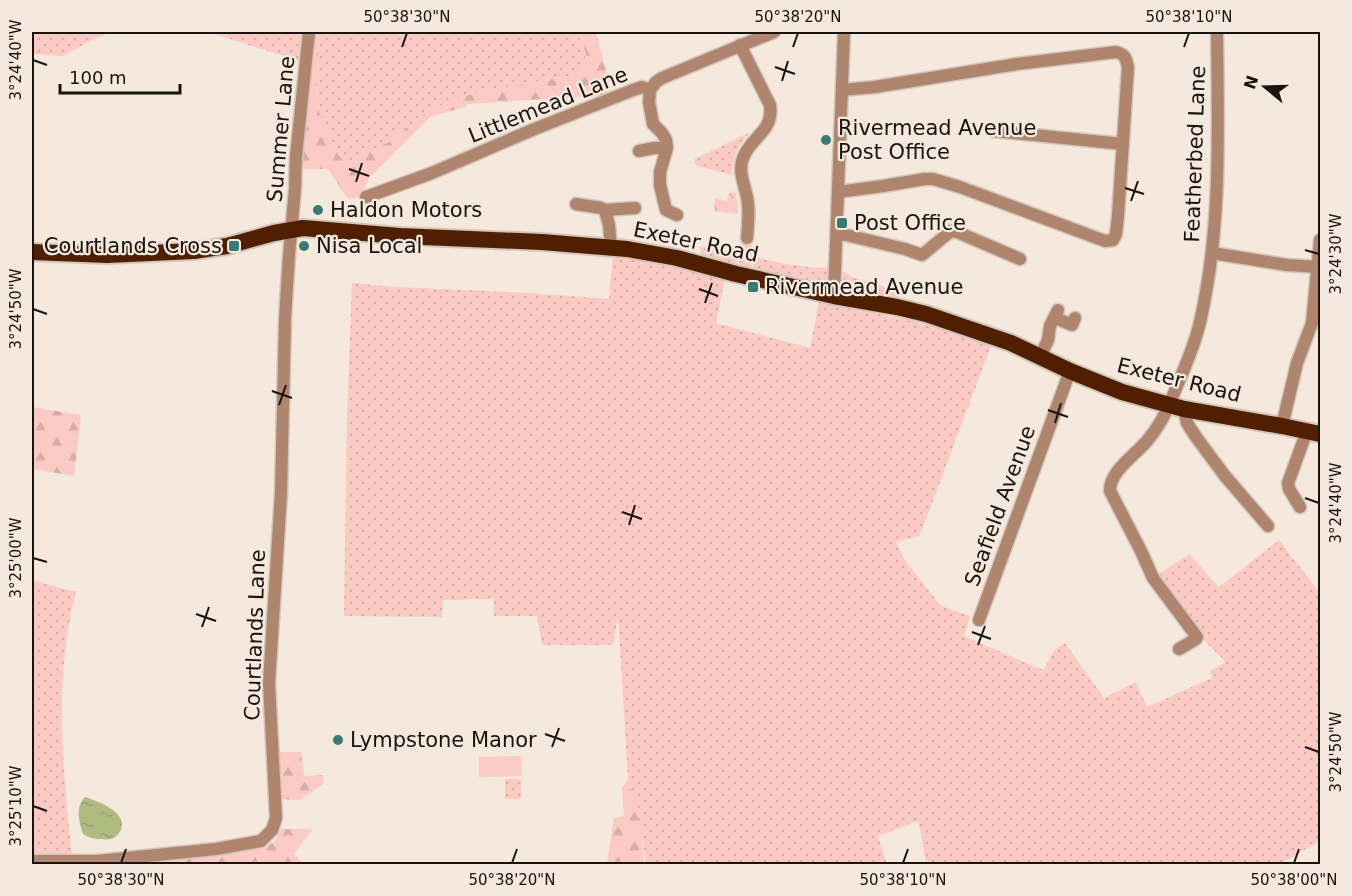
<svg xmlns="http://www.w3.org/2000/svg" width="1352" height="896" font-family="'DejaVu Sans',sans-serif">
<defs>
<pattern id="grass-dots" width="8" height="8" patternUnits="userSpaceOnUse" patternTransform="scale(1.5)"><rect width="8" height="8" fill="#fccac4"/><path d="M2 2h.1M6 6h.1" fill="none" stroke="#d7ada7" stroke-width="1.8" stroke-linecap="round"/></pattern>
<pattern id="forest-firs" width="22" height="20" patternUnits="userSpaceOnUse" patternTransform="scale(1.5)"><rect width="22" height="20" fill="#fccac4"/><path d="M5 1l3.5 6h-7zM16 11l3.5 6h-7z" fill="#d7ada7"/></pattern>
<pattern id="park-crowns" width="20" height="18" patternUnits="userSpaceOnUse" patternTransform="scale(1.5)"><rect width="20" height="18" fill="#fccac4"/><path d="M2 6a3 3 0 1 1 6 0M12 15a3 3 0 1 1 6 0" fill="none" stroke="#d7ada7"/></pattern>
<pattern id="water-ripples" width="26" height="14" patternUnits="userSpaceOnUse" patternTransform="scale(1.5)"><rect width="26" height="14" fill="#afbb81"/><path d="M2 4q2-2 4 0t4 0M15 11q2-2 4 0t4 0" fill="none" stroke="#96a06e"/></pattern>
</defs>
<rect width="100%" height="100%" fill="#f4e9dc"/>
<g fill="url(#grass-dots)">
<path d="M32,32h79l-17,7 -31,17 -31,-2z"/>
<path d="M208,32h96l-4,29z"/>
<path d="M319,32h258l9,21 -3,17 -9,5 -99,18 -45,16 -41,33 -37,18 -5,1 -8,-5 -20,-44 -2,-30z"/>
<path d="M750,132c-12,13 -18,25 -18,43l-34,-9 -4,-3 1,-4z"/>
<path d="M739,243l13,2 -1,24 -13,-4z"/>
<path d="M700,246l37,7 -1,12 -35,-9z"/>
<path d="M613,256l58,9 54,14 -9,44 94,25 9,-46c58,12 117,21 172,44l-69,184 -3,6 -23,6 8,17 37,47 29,10 -6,20 79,34c11,-13 3,-17 22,-27l39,55 32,-16 11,25 65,-29 -2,-7 16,-9 -27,-27 -44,-58 34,-23 30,33 60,-47 41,53v248l-38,22v1h-356l-5,-31 -3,-12 -40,15 9,28h-241l-4,-32 -14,-53 -10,-163 -5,29h-71l-5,-29h-43v-17l-51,1 -1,17 -98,-1 3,-203 5,-130 43,4 135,6 79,6z"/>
<path d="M754,257c24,5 48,11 72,11l5,-9 -2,21 -6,4h-7l-63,-15z"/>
<path d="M843,271l8,6 49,14 3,-2 -3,8 -10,-2 -1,3 -40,-7 -6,-6z"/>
<path d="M32,580l44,12c-23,87 -13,177 -4,265l-40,-2z"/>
<rect x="505" y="779" width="16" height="20"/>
</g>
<g fill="url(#forest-firs)">
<path d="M312,32h7l-2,50 2,30 20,44 8,5 5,-1 37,-18 41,-33 45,-16 99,-18 9,-5 3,-17 -9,-21h18l2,4 9,34 1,25 -140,9 -1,3 -36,10 -62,62 -6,17 -14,3 -20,-30h-29z"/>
<path d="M32,407l49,8 -7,61 -42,-7z"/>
<path d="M275,752h26l3,24 19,-1v9l-23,16 -21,-1z"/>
<path d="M628,779l14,53 2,32h-37l7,-46 10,-2 -2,-28z"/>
<path d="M281,829h32l-19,24 9,11h-186l147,-16 11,-7z"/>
</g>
<path fill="url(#park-crowns)" d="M730,191l6,2 2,21 -24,-3 1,-13 12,3z"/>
<path fill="#fccac4" d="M521,756l1,20 -43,1v-20z"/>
<path fill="url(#water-ripples)" d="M85,797c12,4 26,9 34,19 6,8 2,20 -8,23 -5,1 -10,0 -14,0 -6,-1 -9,-2 -14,-5 -4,-12 -8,-27 2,-37z"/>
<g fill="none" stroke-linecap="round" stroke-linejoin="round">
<defs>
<g id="minor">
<path d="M740,45l30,60c4,27 -19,31 -27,53 -6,15 4,31 5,46 1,11 0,23 -1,34"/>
<path d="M994,131l129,13"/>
<path d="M639,151l15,-3h13"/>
<path d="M838,192l45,-6 42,-7h8l27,8 145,54 8,-1 3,-6 2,-18 10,-149c-2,-9 -3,-13 -12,-15l-99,12 -142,23 -33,3"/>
<path d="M366,197l66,-24 100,-43 101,-40 9,-3 8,3"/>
<path d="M576,204l25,4 4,2 4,15 2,22"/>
<path d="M605,210l30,-2"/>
<path d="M677,215l-11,-5 -6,-25v-13l7,-24 -1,-8 -4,-7 -9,-9 -4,-22 1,-12 6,-8 6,-4 112,-46"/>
<path d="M837,234l9,1 59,14 17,6 29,-24 6,1 63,27"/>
<path d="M1212,253l75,12 31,2"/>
<path d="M834,296l10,-264"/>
<path d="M1055,318l17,7 3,-7"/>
<path d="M1040,357l8,-17 2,-14 8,-16"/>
<path d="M1184,409l3,14 9,14 29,39 43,50"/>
<path d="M1282,426l15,-63 15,-40 8,-83"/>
<path d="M1300,507l-11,-18 -1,-6 19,-52"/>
<path d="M979,620l91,-249"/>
<path d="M1179,649l17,-10 1,-2 -44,-59 -12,-27 -31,-60c-1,-19 25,-36 37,-50 10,-12 19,-27 25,-43 10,-25 22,-49 28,-76 22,-96 18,-193 17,-290"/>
<path d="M32,861h65l119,-12 45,-8 11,-11 4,-12 -7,-135 12,-190 4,-174 4,-64 6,-66 1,-33 13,-124"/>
</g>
<path id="highway" d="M32,252l75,3 87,-4 33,-5 47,-13 29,-5 97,8 142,6 85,7 50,9 59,16 98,22 63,11 29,7 85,29 59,28 52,21 62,17 98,17 38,8"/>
</defs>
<use href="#minor" stroke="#d1c7bb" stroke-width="15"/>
<use href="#highway" stroke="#d1c7bb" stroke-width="20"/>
<use href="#minor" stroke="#b0856e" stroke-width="12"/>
<use href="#highway" stroke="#4f1f00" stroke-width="16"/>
</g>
<path fill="none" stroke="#17130f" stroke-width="2" d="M402,47l5,-14M793,47l5,-14M1184,47l5,-14M33,60l14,5M775,67l20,7M782,81l6,-20M349,169l20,7M356,182l6,-19M1125,188l19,6M1131,201l7,-20M1305,250l14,4M699,289l19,7M705,303l7,-20M33,309l14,5M272,391l20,7M279,405l7,-20M1048,410l20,7M1055,423l6,-20M1305,498l14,5M622,512l20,7M629,525l6,-20M33,558l14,4M196,614l20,7M202,627l7,-20M972,632l19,7M978,645l7,-19M545,734l20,7M552,747l7,-19M1305,747l14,5M33,806l14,5M121,863l5,-14M512,863l5,-14M903,863l5,-14M1294,863l5,-14"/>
<g fill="#357c76" stroke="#f4e9dc" stroke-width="2">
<circle cx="826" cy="140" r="6"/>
<circle cx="318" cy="210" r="6"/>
<rect x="836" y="217" width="12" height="12" rx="3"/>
<rect x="228" y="240" width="12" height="12" rx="3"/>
<circle cx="304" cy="246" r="6"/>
<rect x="747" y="281" width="12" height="12" rx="3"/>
<circle cx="338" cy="740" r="6"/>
</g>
<g text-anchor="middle" stroke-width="4.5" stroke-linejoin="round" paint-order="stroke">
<g font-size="21" fill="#17130f" stroke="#f4e9dc">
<text transform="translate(548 105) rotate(-22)" y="7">Littlemead Lane</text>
<text transform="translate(281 129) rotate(-85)" y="7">Summer Lane</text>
<text transform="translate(1195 154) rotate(-88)" y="7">Featherbed Lane</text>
<text transform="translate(696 242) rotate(12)" y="7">Exeter Road</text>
<text transform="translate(1179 380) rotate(14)" y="7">Exeter Road</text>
<text transform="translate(1000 506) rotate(-70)" y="7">Seafield Avenue</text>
<text transform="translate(255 635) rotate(-88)" y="7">Courtlands Lane</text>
</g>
<g font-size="21" fill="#17130f" stroke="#f4e9dc" text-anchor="start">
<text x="838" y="135">Rivermead Avenue<tspan x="838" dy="24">Post Office</tspan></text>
<text x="330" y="217">Haldon Motors</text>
<text x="854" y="230">Post Office</text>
<text x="222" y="253" text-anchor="end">Courtlands Cross</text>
<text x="316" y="253">Nisa Local</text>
<text x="765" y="294">Rivermead Avenue</text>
<text x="350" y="747">Lympstone Manor</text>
</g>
</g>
<rect width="1352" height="896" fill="none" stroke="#f4e9dc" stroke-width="66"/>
<g transform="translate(1265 87) rotate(289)" stroke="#f4e9dc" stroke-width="4.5" paint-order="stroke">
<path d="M0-4.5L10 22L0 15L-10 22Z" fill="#17130f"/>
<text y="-9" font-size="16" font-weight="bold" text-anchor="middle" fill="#17130f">N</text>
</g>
<path d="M60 84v9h120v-9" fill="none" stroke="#17130f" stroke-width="3"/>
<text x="69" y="84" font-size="18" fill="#17130f" stroke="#f4e9dc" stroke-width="4.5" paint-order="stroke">100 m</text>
<rect x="33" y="33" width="1286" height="830" fill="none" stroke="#17130f" stroke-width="2"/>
<g font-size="15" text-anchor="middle" fill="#17130f">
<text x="407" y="22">50°38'30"N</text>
<text x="798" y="22">50°38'20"N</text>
<text x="1189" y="22">50°38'10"N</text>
<text transform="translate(16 60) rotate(-90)" y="5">3°24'40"W</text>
<text transform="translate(1336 254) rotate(-90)" y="5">3°24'30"W</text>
<text transform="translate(16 309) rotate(-90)" y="5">3°24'50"W</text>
<text transform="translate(1336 503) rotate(-90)" y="5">3°24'40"W</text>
<text transform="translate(16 558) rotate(-90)" y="5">3°25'00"W</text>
<text transform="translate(1336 752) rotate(-90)" y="5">3°24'50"W</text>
<text transform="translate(16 806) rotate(-90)" y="5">3°25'10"W</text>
<text x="121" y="885">50°38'30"N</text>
<text x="512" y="885">50°38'20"N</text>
<text x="903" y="885">50°38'10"N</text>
<text x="1294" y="885">50°38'00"N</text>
</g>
</svg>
